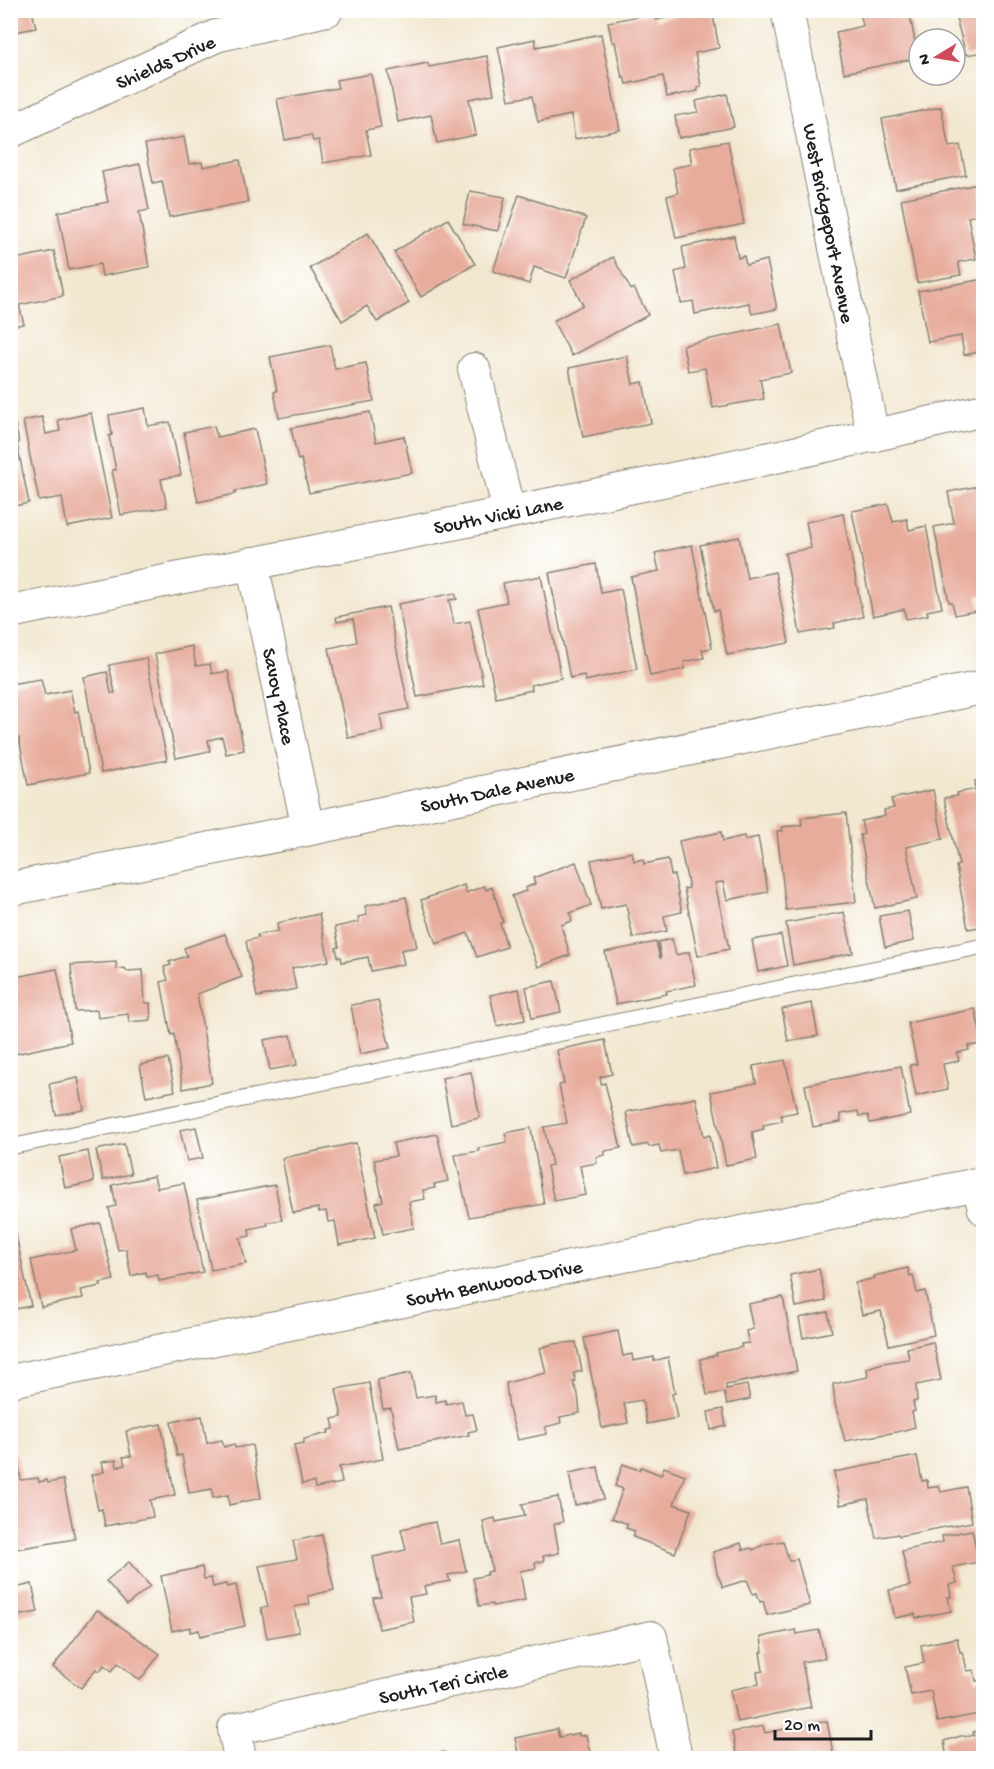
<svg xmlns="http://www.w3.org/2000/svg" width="994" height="1769" font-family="'Gochi Hand',sans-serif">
<rect width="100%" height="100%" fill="#fff"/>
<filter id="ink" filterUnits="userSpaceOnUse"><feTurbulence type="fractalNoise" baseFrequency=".0167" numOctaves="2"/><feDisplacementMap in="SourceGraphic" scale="12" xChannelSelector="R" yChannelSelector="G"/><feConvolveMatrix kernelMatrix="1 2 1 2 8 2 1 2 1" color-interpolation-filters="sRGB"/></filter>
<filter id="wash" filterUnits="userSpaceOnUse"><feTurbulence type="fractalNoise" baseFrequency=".008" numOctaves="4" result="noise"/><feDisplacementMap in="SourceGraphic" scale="24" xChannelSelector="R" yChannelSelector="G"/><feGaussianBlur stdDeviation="1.35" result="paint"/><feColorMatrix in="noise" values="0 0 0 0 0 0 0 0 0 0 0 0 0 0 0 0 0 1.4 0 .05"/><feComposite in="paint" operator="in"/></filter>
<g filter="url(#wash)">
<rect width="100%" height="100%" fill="#f2e8d0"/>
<g id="blocks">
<g fill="#e8ac9c">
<path d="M10,10h22l4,18 -26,5z"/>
<path d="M705,10h7l7,38 -24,5 6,33 -4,1 1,4 -31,6 -4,-21 -37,8 -2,-8 -2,1 -7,-35h-3l-4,-20 46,-9 2,7z"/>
<path d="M871,10h38l9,48 -74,15 -8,-41 27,-6 -3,-13z"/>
<path d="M952,10h32v42l-18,3 -11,-41 -2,1z"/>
<path d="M601,34l19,96 -45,9 -4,-24 -33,7 -6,-26 -23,4 -11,-53 37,-8 1,8z"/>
<path d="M487,56l7,38 -25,5 7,36 -39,8 -6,-28 -33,7 -10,-51 40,-8 1,4z"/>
<path d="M371,74l10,53 -15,3 5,25 -48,8 -4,-23 -6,1 -2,-6 -26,5 -8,-41 61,-11 -2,-8z"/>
<path d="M727,94l7,33 -55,11 -4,-22 23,-4 -2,-11z"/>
<path d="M941,107l8,40 11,-2 6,30 -70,14 -14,-70z"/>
<path d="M184,137l5,27 13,-2 1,5 37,-7 8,42 -79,15 -7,-36 -9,2 -8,-39z"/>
<path d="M728,141l16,83 -68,14 -9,-42 11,-3 -5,-25 19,-4 -3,-16z"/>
<path d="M140,164l9,46 -10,2 10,55 -47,9 -2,-12 -31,6 -11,-58 50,-10 -6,-30z"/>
<path d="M979,184l5,30 -16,3 8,42 -18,3 3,13 -44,8 -16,-84z"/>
<path d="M470,191l35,6 -7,34 -35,-7z"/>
<path d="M519,195l67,23 -20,60 -32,-11 -5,17 -36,-13z"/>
<path d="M448,219l27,45 -54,33 -27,-45z"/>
<path d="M368,233l41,70 -32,19 -10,-16 -25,15 -32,-53z"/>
<path d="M734,236l4,22 6,-2 2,9 21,-5 10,49 -25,5 -3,-11 -54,11 -2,-13 -12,2 -6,-31 11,-3 -4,-22z"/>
<path d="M54,251l9,45 -44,9 5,19 -14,2v-66z"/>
<path d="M613,257l18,33 3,-2 14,27 -76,41 -19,-35 30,-16 -13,-25z"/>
<path d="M984,279v72l-20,4 -3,-19 -33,6 -10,-51z"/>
<path d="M781,324l10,49 -31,6 4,20 -51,9 -8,-40 -17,3 -5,-26z"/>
<path d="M330,345l5,24 31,-6 8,38 -95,17 -5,-26 3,-1 -7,-34z"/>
<path d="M627,356l6,28 10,-2 8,41 -68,14 -14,-69z"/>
<path d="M145,408l3,18 22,-4 11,53 -20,4 6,28 -46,8 -9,-45h4l-7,-34 3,-1 -3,-20z"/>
<path d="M370,412l6,30 28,-6 8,37 -103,20 -8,-34 -3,1 -7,-32z"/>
<path d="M91,413l21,105 -45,9 -5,-30 -23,4 -16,-80 19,-4 4,17 14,-3 -2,-11z"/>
<path d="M15,423l4,20 -2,1 12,59 -19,4v-83z"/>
<path d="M214,426l3,11 38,-8 12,55 -32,7v3l-37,8 -14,-70z"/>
<path d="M984,485v110l-7,1 4,14 -26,5 -3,-13h-3l-15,-75 20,-4 -6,-31z"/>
<path d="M888,504l5,18 14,-3 2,11 17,-4 16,82 -15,3 1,4 -22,4 -2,-10 -31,7 -21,-105z"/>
<path d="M843,514l20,103 -29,6 1,5 -35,6 -15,-81 26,-5 -5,-26z"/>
<path d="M739,537l8,41 28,-6 14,71 -62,12 -9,-45 -4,1 -14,-66z"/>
<path d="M692,545l20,103 -10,2 2,8 -20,4 1,7 -35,7 -19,-99 28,-6 -4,-18z"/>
<path d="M596,564l5,29 20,-4 16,80 -52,12 -1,-6 -14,3 -21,-105z"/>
<path d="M541,576l20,102 -30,7 1,5 -36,8 -18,-90 29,-6 -4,-19z"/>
<path d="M455,593l2,6 -8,1 5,24 16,-3 13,63 -66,13 -19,-93z"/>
<path d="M388,607l21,102 -29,6 3,16 -35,7 -19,-90 28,-6 -4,-23 -16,3 -1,-5z"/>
<path d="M192,646l4,20 14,-2 2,10 16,-3 16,79 -18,4 -4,-17 -14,3 2,11 -34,7 -21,-104z"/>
<path d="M146,658l21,102 -66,13 -17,-96 23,-5 4,21h4l-6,-28z"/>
<path d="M41,679l4,16 25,-5 5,22 3,-1 11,62 -61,12 -9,-47h-3l-6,-25v-29z"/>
<path d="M984,780v146l-16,3 -12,-63 3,-1 -15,-67 14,-2 -1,-3 19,-4 -1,-8z"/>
<path d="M933,790l10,49 -37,8 11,52 -42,9 -15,-73 4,-1 -3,-13 24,-5 -1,-6 10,-2 -3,-9z"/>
<path d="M846,813l10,89 -70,8 -9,-79h6l-1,-4 20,-2 -1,-7z"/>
<path d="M721,832l2,9 21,-5 1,4 13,-3 10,55 -41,8 -4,-18 -8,1 14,66 -31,7 -14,-67 5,-1 -10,-47z"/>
<path d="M632,852l2,9 9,-2 1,5 24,-5 3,16h3l8,37 -18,4 3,15 -34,7 -7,-34 -25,5 -10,-49z"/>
<path d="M576,862l15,43 -21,8 2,8 -11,4 9,30 -32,12 -26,-71 14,-5 -1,-3 10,-4 -2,-6z"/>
<path d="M464,885l2,8 18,-7 2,4 6,-3 11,35 -3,1 7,24 -30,10 -9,-24 -32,11 -15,-44z"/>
<path d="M406,897l11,50 -16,3 3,14 -33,7 -3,-14 -26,5 -1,-5h-3l-2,-9 3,-1 -4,-20 24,-5 -1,-5 9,-2 -2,-9z"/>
<path d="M908,911l6,30 -29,6 -6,-31z"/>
<path d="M844,912l9,41 -60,12 -7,-42z"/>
<path d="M319,914l10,47 -37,7 4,21 -39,8 -11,-56 12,-3 -1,-3 21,-4 -1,-8z"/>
<path d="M225,934l17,43 -45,17 15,89 -29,6 -9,-55 -3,1 -10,-53 7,-2 -4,-13 7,-2 -2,-3 18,-6 -3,-8z"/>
<path d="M781,935l6,31 -29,6 -6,-32z"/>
<path d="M672,939l4,16 13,-3 7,33 -30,6 1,3 -51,10 -11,-52 51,-10 4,16h1l-3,-16z"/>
<path d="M116,962l1,7 8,-1 1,3 17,-1 2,33h5l1,17 -22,2 -1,-8 -30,4 -1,-8 -22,1 -4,-46z"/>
<path d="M57,969l14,73 -61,13v-77z"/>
<path d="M554,981l7,31 -29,6 -6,-31z"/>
<path d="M519,989l6,31 -28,6 -7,-31z"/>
<path d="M378,1000l12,48 -30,6 -9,-49z"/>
<path d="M812,1003l6,33 -30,5 -6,-32z"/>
<path d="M975,1009l8,35 -15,2 1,4 -12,3 2,8 -16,3 5,25 -32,7 -6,-31 7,-1 -9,-41z"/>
<path d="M291,1035l6,30 -27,5 -6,-30z"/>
<path d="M605,1040l7,34 -12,3 1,7 4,-1 16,65 -16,3v4l-9,2 1,6 -17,3 6,29 -32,6 -7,-35 5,-1 -8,-38 23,-4 -8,-38 5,-1 -7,-34z"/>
<path d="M168,1059l7,32 -29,6 -6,-32z"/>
<path d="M785,1060l12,52 -16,3 1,6 -19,4 1,4 -12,3 5,27 -31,6 -15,-73 45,-9 -3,-17z"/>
<path d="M901,1066l9,49 -40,8 -2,-8 -9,1 -1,-5 -18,3 1,8 -28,5 -8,-42z"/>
<path d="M471,1072l9,46 -29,6 -9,-46z"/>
<path d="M78,1078l6,32 -28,5 -7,-31z"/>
<path d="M696,1098l8,39 6,-2 6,33 -33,7 -5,-25 -17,3 -2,-8 -10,2 -1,-3 -15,3 -7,-35z"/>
<path d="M196,1127l7,31 -16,3 -7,-31z"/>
<path d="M531,1128l13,76 -75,13 -14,-62 24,-4 -1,-3 29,-6 -2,-9z"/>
<path d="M437,1134l11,47 -14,3 1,4 -12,2 2,9 -16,3 5,26 -31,6 -7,-31 7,-2 -9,-41 22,-4 -3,-13z"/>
<path d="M356,1143l19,95 -36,7 -4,-24 -7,1 -2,-11 -7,1 -1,-4 -25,5 -11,-55z"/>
<path d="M124,1144l7,30 -28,6 -7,-30z"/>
<path d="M88,1151l6,31 -29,6 -6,-31z"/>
<path d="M154,1176l3,12 27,-5 19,89 -44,9 -1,-6 -11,2 -1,-5 -15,4 -5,-27 -8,1 -9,-42 7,-2 -4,-21z"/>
<path d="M275,1185l7,35 -15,2 1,3 -19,4 1,7 -10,2 6,26 -35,6 -14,-70z"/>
<path d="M100,1223l14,57 -14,3 1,3 -20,4 2,8 -42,9 -10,-47 45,-10 -5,-21z"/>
<path d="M15,1231l16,75 -21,4v-78z"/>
<path d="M908,1268l2,8 3,-1 4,18 8,-2 9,44 -45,10 -8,-34 -19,4 -7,-32 20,-5 -1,-2z"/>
<path d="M819,1269l7,32 -30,6 -6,-32z"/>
<path d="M783,1297l14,74 -71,14v4l21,-4 3,14 -23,5 -3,-12 -17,3 -7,-36 17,-4 -1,-2 26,-6 -1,-3 8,-1 -3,-12 7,-2 -5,-25z"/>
<path d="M828,1312l4,20 -29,6 -4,-20z"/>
<path d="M618,1331l5,25 9,-2 1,7 21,-4v4l14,-4 7,36 -3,1 5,24 -30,6 -5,-24 -18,3 4,20 -26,5 -18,-90z"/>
<path d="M576,1342l6,29 -8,2 2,9h-3l5,12 2,19 -20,4 1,6 -16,4 2,7 -29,6 -9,-31 -3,-26 40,-10 -6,-25 13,-4z"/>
<path d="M933,1342l8,38 -25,5 1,16 -4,1 2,9 -3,1 3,15 -18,5 -52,9 -10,-37 -2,-20 35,-7 -1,-9 16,-5 26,-4 -2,-11z"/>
<path d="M411,1373l5,25 19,-3 1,7 9,-2 1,4 16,-3 3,14 8,-1 4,16 -9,2 1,3 -70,14 -8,-41 -8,1 -6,-29z"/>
<path d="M369,1383l14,76 -44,8 3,16 -27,5 -1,-6 -12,2 -8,-39 10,-2v-4l25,-6 -1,-3 6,-1 -2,-10 10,-2 -6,-28z"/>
<path d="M723,1409l3,17 -15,4 -3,-18z"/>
<path d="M202,1416l5,27 15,-3 2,7 10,-3 1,4 17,-3 9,53 -32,7 -1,-10 -15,3 -1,-9 -23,4 -7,-38 -5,1 -6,-34z"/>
<path d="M161,1424l14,71 -25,5 3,17 -48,9 -3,-17 -4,1 -7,-35 13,-3 -2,-10 14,-2 1,7 8,-2 -2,-8 8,-1 -5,-25z"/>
<path d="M10,1455h7l4,25 17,-2 1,4 8,-2 1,3 15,-3 12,59 -65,11z"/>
<path d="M917,1456l5,25 5,-1 1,8 11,-2 2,6 25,-5 6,35 -73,14 -1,-2 -22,4 -8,-39 -28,6 -6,-33z"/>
<path d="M623,1464l16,6 2,-3 20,8 3,-8 21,8 -11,29 17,6 -16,43 -42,-16 2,-6 -9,-3 2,-4 -16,-6 11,-29 -8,-3z"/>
<path d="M598,1467l6,32 -29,6 -6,-32z"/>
<path d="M558,1497l5,25 -9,2 5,29 -16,3 1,5 -9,2 1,5 -16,3 5,29 -32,6 -1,-2 -13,2 -6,-28 14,-3v-3l5,-1 -9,-50 12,-3 1,4 29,-6 -3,-12z"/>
<path d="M435,1522l5,22 19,-4 7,31 -18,4 2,6 -26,5 2,8 -17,3 5,25 -35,7 -6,-31 8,-1 -8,-40 33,-7 -5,-21z"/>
<path d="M972,1530l7,32 -26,5 4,16 -8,2 2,12h-3l3,14 -35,7 -1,-4 -20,4 -6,-28 21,-4 -8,-35 41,-9 -1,-6z"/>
<path d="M322,1535l12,55 -26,6 2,8 -16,3 5,25 -32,6 -6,-30 7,-1 -9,-41 38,-7 -4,-18z"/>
<path d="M783,1541l6,20 8,-2 13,46 -43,10 -4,-14 -3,1 -3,-9 -4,1 -6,-14 -24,7 -6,-14 -4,-21 28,-9 2,7 9,-2 1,2 12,-6z"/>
<path d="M129,1562l21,24 -23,19 -21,-24z"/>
<path d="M202,1567l2,12 7,-1 2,9 13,-3 1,3 9,-2 9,41 -45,10 -1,-6 -9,2v-5l-18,4 -11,-55z"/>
<path d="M32,1584l6,28 -28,5v-28z"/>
<path d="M97,1610l63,44 -20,26 -22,-17 -6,8 -8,-6 -4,6 -4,-2 -15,19 -28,-21z"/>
<path d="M796,1630l1,4 22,-4 6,28 -23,4 9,45 -74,15 -7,-32 29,-6 -2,-12 6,-1 -3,-19h3l-2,-15z"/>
<path d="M957,1638l3,14h3l4,19 7,-1 2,11 8,-1v33l-47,9 -6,-31 -20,4 -6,-28 19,-4 -3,-18z"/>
<path d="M827,1721l7,37h-97l-5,-26 31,-6 2,7z"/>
<path d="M557,1729l2,8 20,-4v3l7,-1 5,23h-72l-4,-20z"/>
<path d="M984,1729v29h-37l-3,-17 17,-5 13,-1 -1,-3z"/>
<path d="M444,1752l1,6h-29v-1z"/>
</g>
</g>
</g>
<g filter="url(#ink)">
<use href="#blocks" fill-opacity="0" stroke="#878276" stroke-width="1.5"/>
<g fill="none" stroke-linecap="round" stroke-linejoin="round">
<defs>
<path id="service" d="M10,1147l974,-201"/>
<g id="minor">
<path d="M787,10l86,426"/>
<path d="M10,132l206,-96 111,-26"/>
<path d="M474,369l35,143"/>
<path d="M252,563l56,266"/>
<path d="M10,612c325,-66 651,-126 974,-202"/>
<path d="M10,1381l968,-197 6,25"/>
<path d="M240,1758l-6,-29 417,-92 25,121"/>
</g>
<path id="tertiary" d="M10,889l298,-60 676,-142"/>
</defs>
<use href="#service" stroke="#878276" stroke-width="17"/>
<use href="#minor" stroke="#878276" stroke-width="34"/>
<use href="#tertiary" stroke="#878276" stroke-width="35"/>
<use href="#service" stroke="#fff" stroke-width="15"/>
<use href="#minor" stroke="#fff" stroke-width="32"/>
<use href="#tertiary" stroke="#fff" stroke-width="33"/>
</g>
</g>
<g text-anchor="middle" stroke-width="4.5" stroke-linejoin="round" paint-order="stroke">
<g font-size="20" fill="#1c1c1c" stroke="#fff">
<text transform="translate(165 61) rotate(-24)" y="7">Shields Drive</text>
<text transform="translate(830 223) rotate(79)" y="7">West Bridgeport Avenue</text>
<text transform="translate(498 514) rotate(-11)" y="7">South Vicki Lane</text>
<text transform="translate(280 696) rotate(78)" y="7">Savoy Place</text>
<text transform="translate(497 789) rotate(-12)" y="7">South Dale Avenue</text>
<text transform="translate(494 1282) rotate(-11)" y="7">South Benwood Drive</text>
<text transform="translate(443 1683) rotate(-12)" y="7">South Teri Circle</text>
</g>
</g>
<rect width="994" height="1769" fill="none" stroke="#fff" stroke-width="36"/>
<g transform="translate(937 57) rotate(259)"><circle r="28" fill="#ffffff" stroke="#a4a4a4" stroke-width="1.5"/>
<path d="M0-4.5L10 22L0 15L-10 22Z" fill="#d1495b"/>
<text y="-9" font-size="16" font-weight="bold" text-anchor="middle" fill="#1c1c1c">N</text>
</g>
<path d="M775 1730v9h96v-9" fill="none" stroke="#1c1c1c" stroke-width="3"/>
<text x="784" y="1730" font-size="18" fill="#1c1c1c" stroke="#ffffff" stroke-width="4.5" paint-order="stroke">20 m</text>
</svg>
